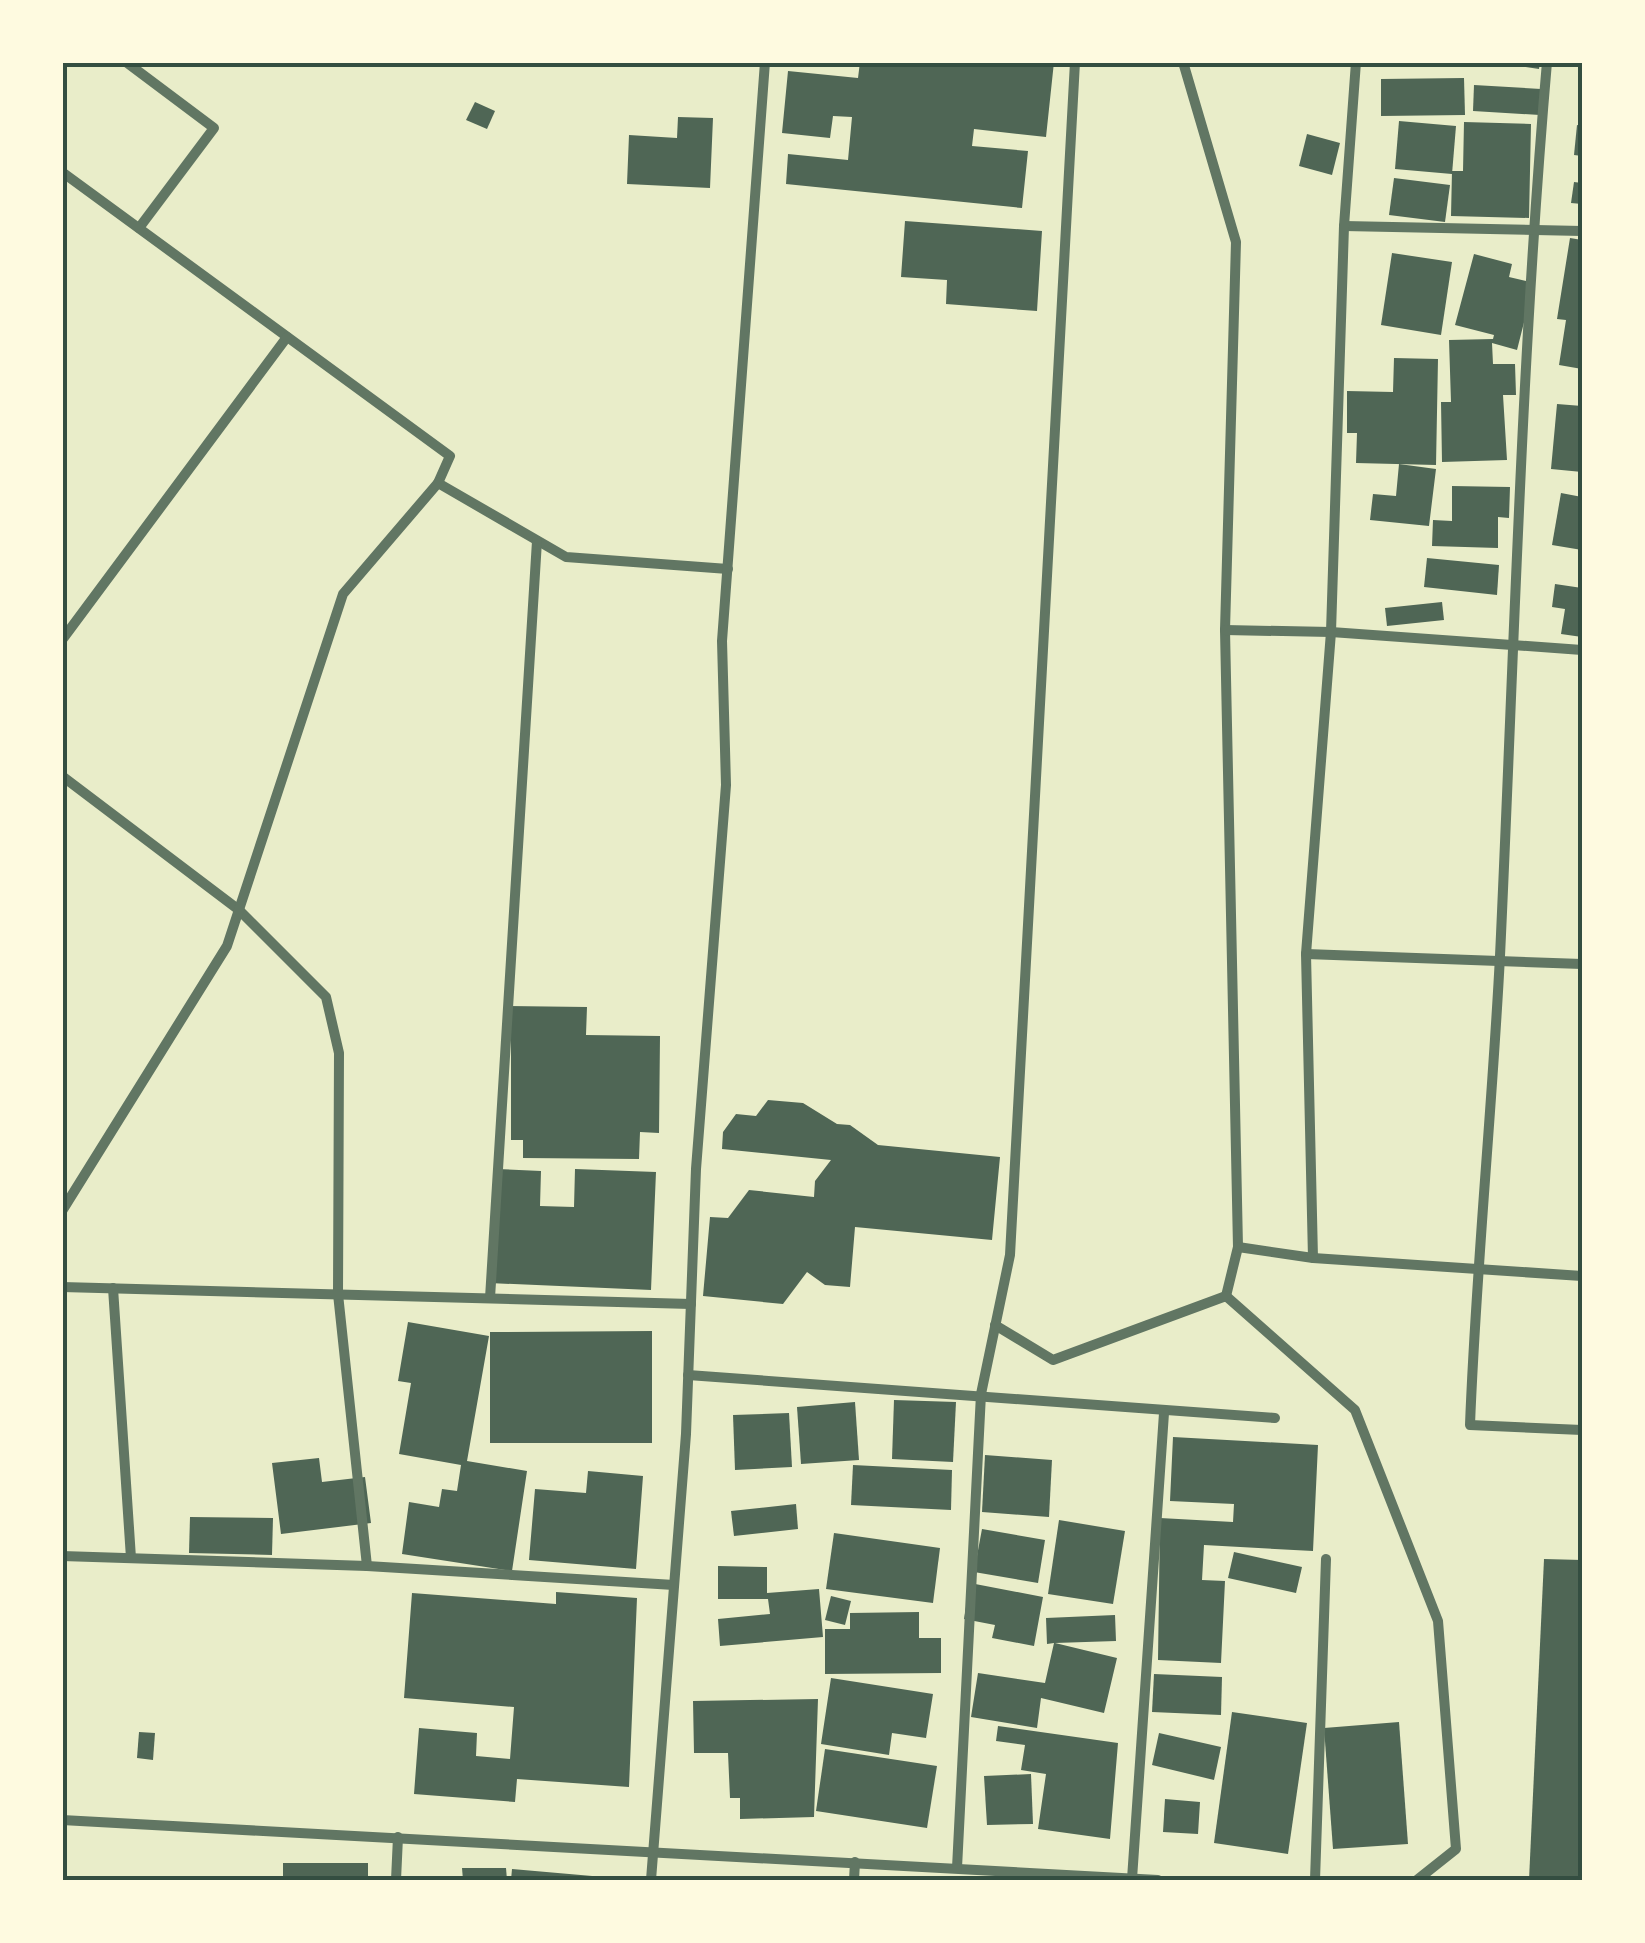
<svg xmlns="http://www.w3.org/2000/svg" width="1645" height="1943" font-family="'Nunito Sans',sans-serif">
<rect width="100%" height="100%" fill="#e9edc9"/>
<g fill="#4f6655">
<path d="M860,62h194l-8,75 -72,-8 -2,17 56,5 -6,57 -236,-24 2,-30 60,6 4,-43 -19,-1 -3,22 -48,-5 6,-62 70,7z"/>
<path d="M1494,62h46l-1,7z"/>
<path d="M1464,78l1,37 -84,1v-37z"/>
<path d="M1474,85l67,4 -1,26 -67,-4z"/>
<path d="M475,102l20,9 -8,18 -21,-9z"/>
<path d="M678,117l35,1 -3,70 -83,-4 2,-49 48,3z"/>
<path d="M1399,121l57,5 -4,48 -57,-5z"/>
<path d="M1464,122l67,2 -2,94 -78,-2 1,-45h11z"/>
<path d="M1577,125l5,1v30l-8,-1z"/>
<path d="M1307,134l33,9 -8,32 -33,-9z"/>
<path d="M1394,178l56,7 -5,37 -56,-7z"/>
<path d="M1574,182l8,1v21l-11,-1z"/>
<path d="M905,221l137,10 -5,80 -91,-7 1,-24 -46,-3z"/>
<path d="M1570,238l12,2v129l-23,-4 7,-45 -9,-1z"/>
<path d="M1392,253l60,9 -11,73 -60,-10z"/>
<path d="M1474,254l38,10 -3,13 25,6 -17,67 -25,-7 1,21h22l1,31h-13l4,65 -65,2 -1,-60h10l-2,-62 44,-1 1,-4 -39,-10z"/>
<path d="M1394,358l44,1 -2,106 -80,-2 1,-30h-10v-42l46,1z"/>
<path d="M1557,404l25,2v66l-31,-3z"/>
<path d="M1399,464l37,5 -7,57 -59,-6 3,-26 23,2z"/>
<path d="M1452,486l58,1 -1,31 -11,-1v31l-66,-2 1,-26 19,1z"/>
<path d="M1561,493l21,4v53l-30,-5z"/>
<path d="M1427,558l72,7 -2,30 -73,-8z"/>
<path d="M1555,584l27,4v49l-21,-3 4,-25 -13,-2z"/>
<path d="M1442,602l2,18 -57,6 -2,-18z"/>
<path d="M506,1006l81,1 -1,28 74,1 -1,97 -19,-1 -1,27 -116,-1v-18h-12v-102h-5z"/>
<path d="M768,1100l35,3 34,21 13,1 28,20 122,12 -8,83 -137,-13 -5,60 -25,-2 -18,-13 -24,32 -80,-8 7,-79 18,1 21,-28 65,7 1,-16 16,-21 -109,-11 1,-17 13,-18 20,2z"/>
<path d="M497,1169l44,2 -1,35 34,1 1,-38 81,3 -5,118 -162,-7z"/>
<path d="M408,1322l81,14 -22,125 60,10 -15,100 -110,-17 7,-52 30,5 3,-18 15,2 4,-26 -62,-11 12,-71 -13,-2z"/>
<path d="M652,1331v112h-162v-111z"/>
<path d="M894,1400l62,2 -3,60 -61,-3z"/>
<path d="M855,1402l4,58 -58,4 -4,-57z"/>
<path d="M789,1413l3,54 -57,3 -2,-55z"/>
<path d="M1173,1437l145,8 -5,106 -109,-6 -2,35 23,1 -4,82 -63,-3 2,-142 73,4 1,-18 -64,-3z"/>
<path d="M985,1455l67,5 -3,57 -67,-5z"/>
<path d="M319,1458l3,24 43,-5 6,46 -90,11 -9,-71z"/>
<path d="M853,1465l99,5 -1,40 -100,-5z"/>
<path d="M588,1471l55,5 -7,93 -107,-9 6,-71 51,4z"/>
<path d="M796,1504l2,25 -64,7 -3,-25z"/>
<path d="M190,1517l83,1 -1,37 -83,-2z"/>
<path d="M1059,1520l66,11 -12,73 -65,-10z"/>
<path d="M982,1529l63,11 -7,43 -64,-11z"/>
<path d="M834,1533l106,15 -7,55 -107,-14z"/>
<path d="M1234,1552l68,15 -6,26 -68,-15z"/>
<path d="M1544,1559l38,1v320h-53z"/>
<path d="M718,1566l49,1v26l52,-4 4,48 -103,9 -2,-27 52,-5 -2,-15h-50z"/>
<path d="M970,1583l73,14 -9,49 -42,-8 3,-13 -31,-6z"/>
<path d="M556,1592l81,6 -8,189 -112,-8 -2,23 -101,-8 5,-66 58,5 -1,23 34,3 4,-52 -110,-9 8,-105 144,11z"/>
<path d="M831,1596l20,5 -6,24 -20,-5z"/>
<path d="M919,1612v26h22v35l-116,1v-45h25v-16z"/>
<path d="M1115,1615l1,26 -61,2 62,15 -13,55 -63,-15 -4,30 -66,-11 7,-44 67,10 9,-40 -7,1 -1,-26z"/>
<path d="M1154,1674l68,3 -1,38 -69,-3z"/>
<path d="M831,1678l102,16 -7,44 -34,-5 -3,22 -68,-11z"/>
<path d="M818,1699l-4,118 -74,2v-21h-10l-2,-45h-34l-1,-52z"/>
<path d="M1232,1712l75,11 -19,131 -74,-11z"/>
<path d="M1399,1722l9,122 -75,5 -9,-121z"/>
<path d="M998,1726l120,17 -8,96 -72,-10 8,-55 -25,-4 4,-25 -29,-4z"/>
<path d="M139,1732l16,1 -2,27 -16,-2z"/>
<path d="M1159,1733l62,14 -7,33 -62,-15z"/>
<path d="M825,1749l112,17 -10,62 -111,-17z"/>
<path d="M1031,1774l2,50 -46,1 -3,-49z"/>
<path d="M1165,1799l35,3 -2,32 -35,-2z"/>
<rect x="283" y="1863" width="85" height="17"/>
<path d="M462,1868h44l1,12h-44z"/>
<path d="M512,1869l103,9v2h-104z"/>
</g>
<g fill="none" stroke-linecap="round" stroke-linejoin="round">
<g stroke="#617663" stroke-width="10">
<path d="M126,62l88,66 -75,100"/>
<path d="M1183,62l53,180 -11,388 13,617 -12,49"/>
<path d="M1547,62c-26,298 -33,596 -47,894 -8,156 -24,312 -30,469l112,5"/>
<path d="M62,172l388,284 -12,27"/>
<path d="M1344,226l238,5"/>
<path d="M1225,630l106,2 251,18"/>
<path d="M62,640l225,-303"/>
<path d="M62,776l177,134 87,87 13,56 -1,241 29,272"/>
<path d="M1306,954l276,10"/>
<path d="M62,1211l165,-265 116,-352 95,-111 128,74 162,12"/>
<path d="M1238,1247l75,11 269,18"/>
<path d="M1313,1258l-7,-304 25,-322 13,-406 12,-164"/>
<path d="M62,1287l629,17"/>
<path d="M113,1288l18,270"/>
<path d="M490,1298l47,-757"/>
<path d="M995,1325l58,35 173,-64 129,114 83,211 18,228 -39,31"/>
<path d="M688,1375l587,43"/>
<path d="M62,1556l305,10 307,19"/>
<path d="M62,1820l1096,60"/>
<path d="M957,1868l24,-474 29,-139 65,-1193"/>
<path d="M1132,1879l32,-466"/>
<path d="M396,1880l2,-43"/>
<path d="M651,1880l35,-446 10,-265 30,-384 -4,-144 43,-579"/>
<path d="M854,1880l1,-18"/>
<path d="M1315,1880l11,-321"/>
</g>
</g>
<rect width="1645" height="1943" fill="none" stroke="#fefae0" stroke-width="130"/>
<rect x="65" y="65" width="1515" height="1813" fill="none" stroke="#344e41" stroke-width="4"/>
</svg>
